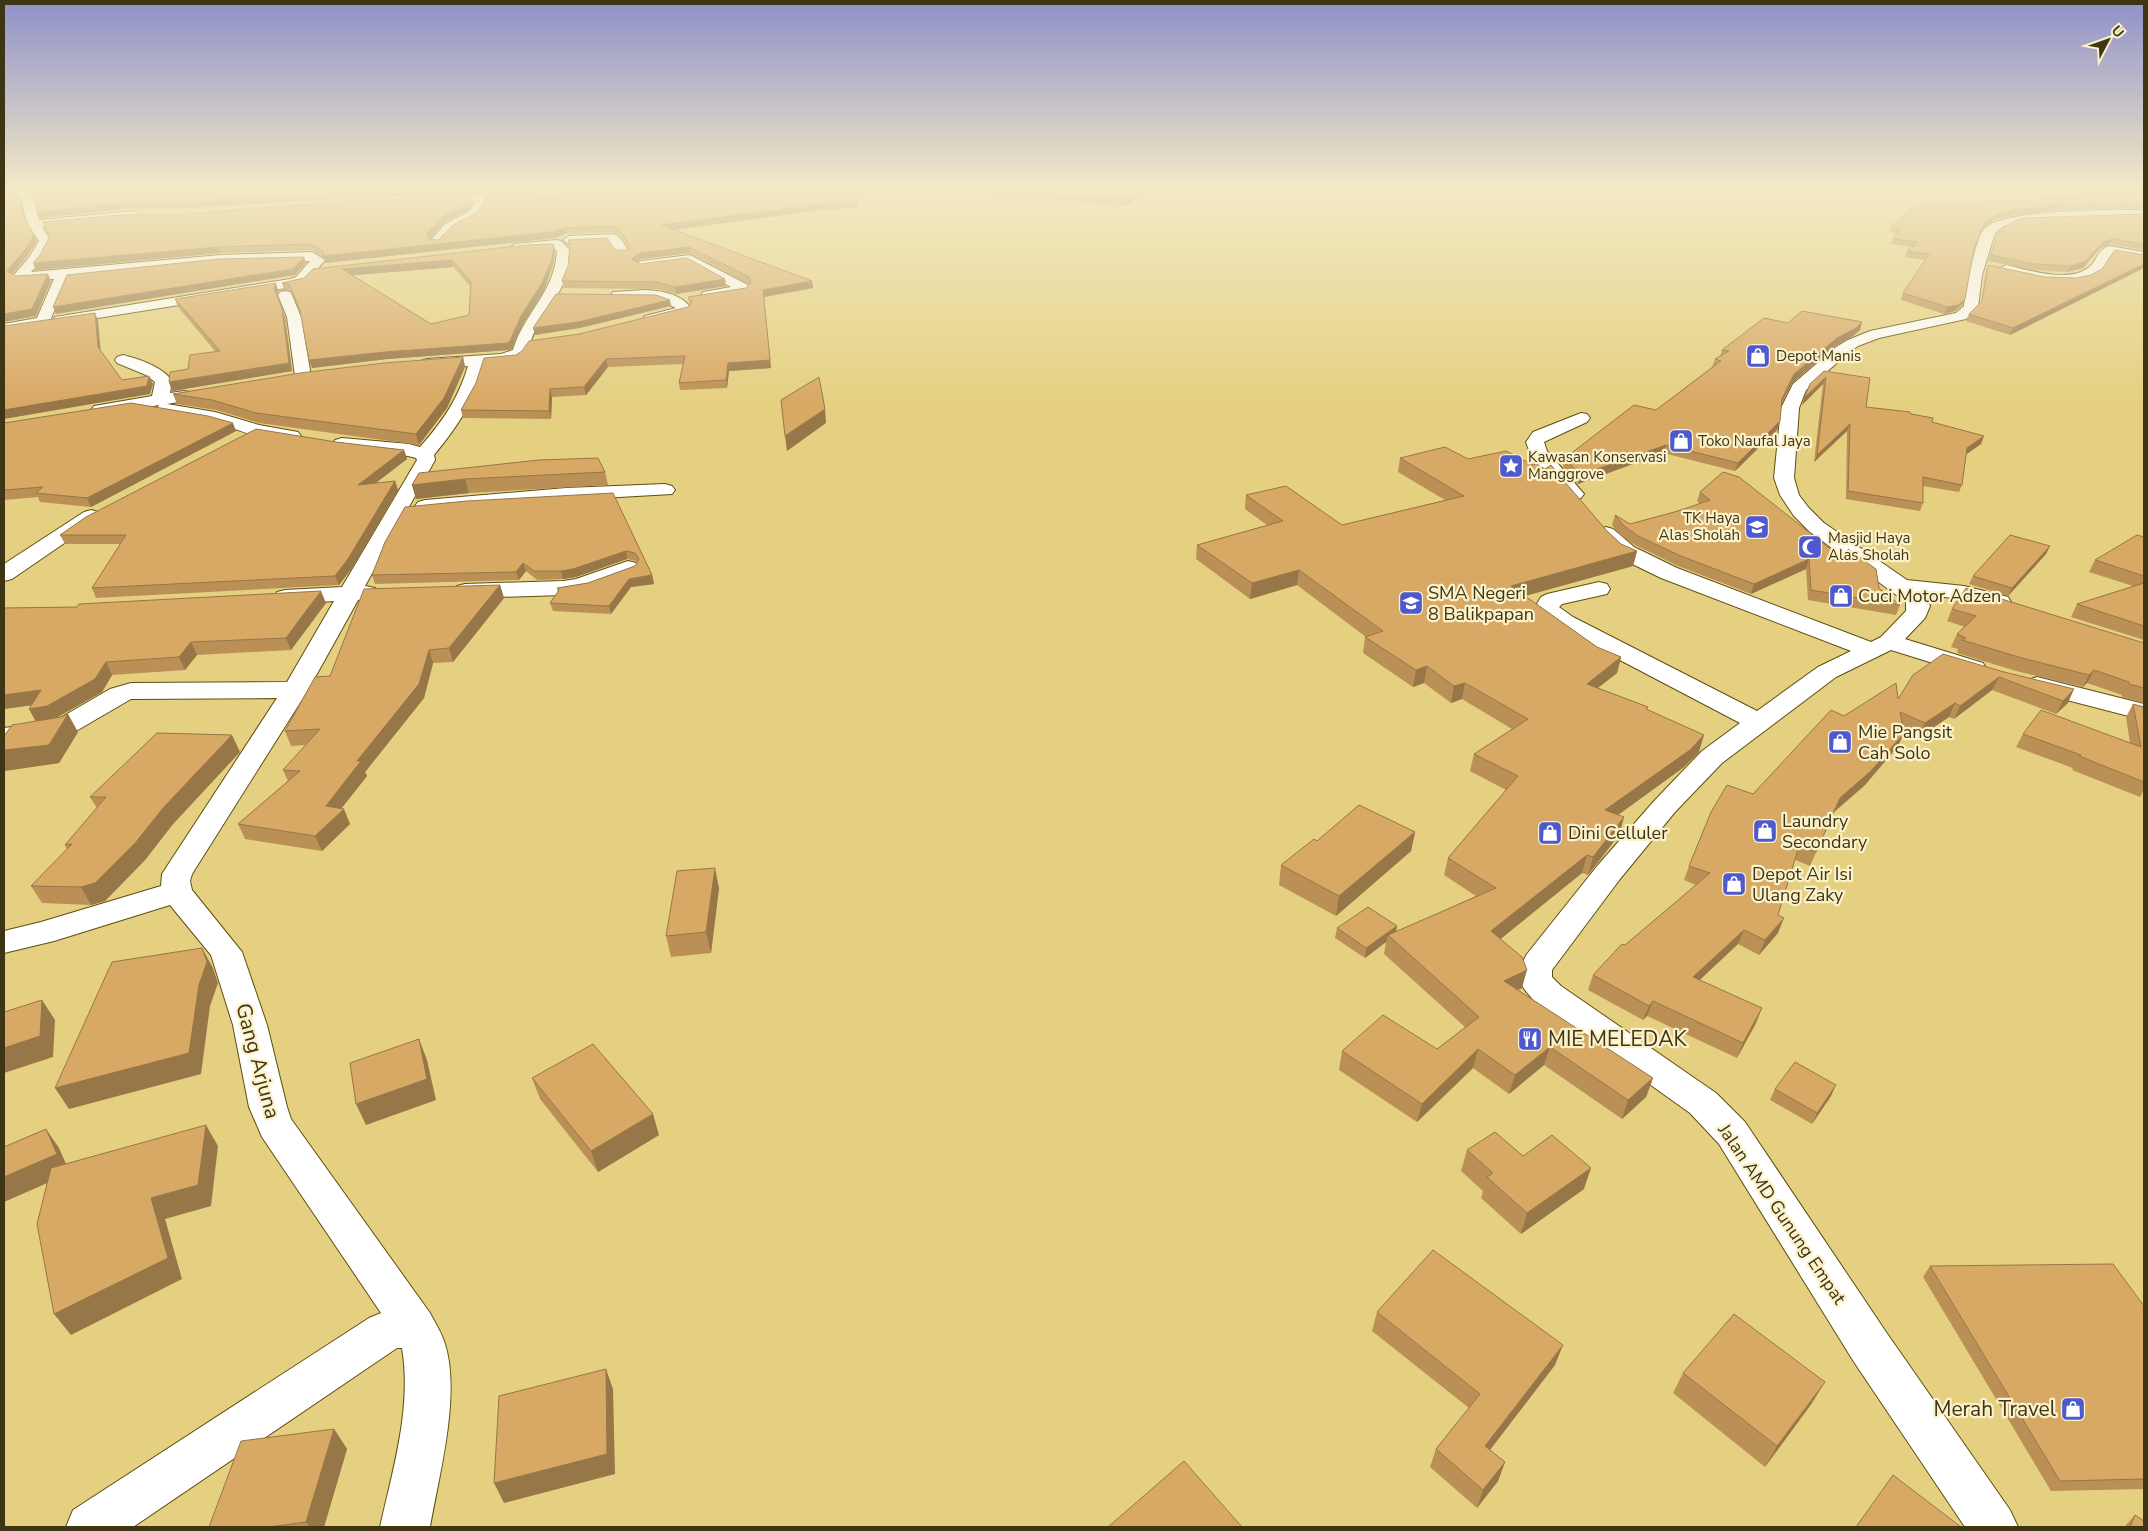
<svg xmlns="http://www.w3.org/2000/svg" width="2148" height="1531" font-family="'Nunito Sans',sans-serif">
<rect width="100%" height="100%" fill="#e5d081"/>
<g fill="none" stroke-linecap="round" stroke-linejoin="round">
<defs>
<g id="minor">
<path d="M4,187l21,4 8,5 6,24 94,-9 6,4 -6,4 -91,8 9,14 -10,20 -10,11 190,-17 91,-3 13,8 -19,23 -14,4 -232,37 -5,-1 -2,-3 2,-3 235,-38 6,-2 14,-16 -89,2 -153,16 -20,46 -44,8v-9l33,-6 17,-39 -35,2 -7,-4 16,-18 11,-18c-9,-13 -17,-25 -16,-42l-6,-4 -13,-3z"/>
<path d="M1116,187l41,2 2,2c-6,5 -37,1 -43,-4z"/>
<path d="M640,188l4,1 2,2 -2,2 -157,7 -8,16 -26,14 -13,14 -4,1 -6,-4 15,-17 25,-13 5,-10 -42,1 -4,-1 -2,-2 2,-2z"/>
<path d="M2144,210v7l-122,5 -18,4 -9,7 -13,42 -4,32 -12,12 -87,19 -21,8 -10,7 -42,37 -7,18 -5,70 5,17 9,12 16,16 83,57 57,6 44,11 3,5 -3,5 -8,2 -36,-10 -39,-4 5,11 -5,12 -20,21 78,24 3,5 -3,5 -9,2 -9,-2 -74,-23 -55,27 -114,86 -47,49 -55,67 -68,91v7l9,9 155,107 29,29 141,210 124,178 8,17h-53l-111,-165 -135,-218 -29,-31 -153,-109c-18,-20 -24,-26 -10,-50l71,-89 57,-65 47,-49 38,-28 -183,-96 -16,-11 -6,-9 6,-10 6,-3 52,-12 8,2 3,5 -3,5 -45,10 -3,3 14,10 184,94 61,-44 33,-16 -190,-73 -43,-21 -22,-24 3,-4 7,-2 7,2 21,18 43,21 194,74 10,-5 25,-26v-9l-96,-70 -16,-16 -14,-21 -6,-17 7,-70 12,-24 43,-37 12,-7 22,-9 86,-18 8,-7c2,-15 11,-68 21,-78 20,-19 128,-18 159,-18z"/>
<path d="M613,234c8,2 12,12 16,18l-1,3h-10l-9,-13 -40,2 -6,-4 6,-4z"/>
<path d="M556,240l5,1 9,9c0,35 -17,49 -33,77 -5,8 -7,17 -9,26 -8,11 -31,11 -43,12 -11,36 -27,61 -51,90l1,5 -70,126 10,2 3,5 -3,5 -17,2 -50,90 -116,184 -2,7 2,9 50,62 25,73 20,82 4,12 139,194c5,10 12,20 15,31 16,51 -6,131 -15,183h-50c13,-58 32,-120 22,-179h-5l-264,179h-67l7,-17 296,-192 12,-5 -119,-176 -13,-30 -16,-82 -22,-70 -41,-50 -116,36 -50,12v-22l37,-9 120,-36 1,-12 115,-176 -146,1 -60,35 -67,10v-16l51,-7 55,-32 21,-6 156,-1 47,-81 -49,3 -8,-2 -3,-5 3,-5 8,-2 57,-3 75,-127 -1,-2 -8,-2 -66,-6 -7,-2 -2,-4 2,-4 7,-2 67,6 11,3c23,-26 38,-48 48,-81l-41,3 -6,-2 -2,-3 2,-3 6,-2 74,-5 12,-4c11,-37 42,-58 44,-99l-4,-3 -38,4 -6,-4 6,-4z"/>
<path d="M2109,246l35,6v8l-32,-6c-6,6 -8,15 -14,20 -23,19 -71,4 -97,-2l-2,-3 7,-4c22,5 62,18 82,3 9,-6 9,-19 21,-22z"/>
<path d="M690,255l58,30 1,5 -7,4 -34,5 -5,-1 -2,-3 2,-3 28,-5 -43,-24 -47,6 -7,-4 7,-4z"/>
<path d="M645,290c16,1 35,3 46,18l-4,6 -37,9 -5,-1 -2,-3 2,-3 31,-8 -16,-8 -42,-1 -5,-1 -2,-3 2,-3z"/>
<path d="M285,291l5,1 2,3 9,22 10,59 -2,3h-12l-2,-3 -8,-59 -9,-22 2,-3z"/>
<path d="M123,355c16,4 40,12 49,26l-2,12 14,-2 6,1 3,4 -3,4 -23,4 48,8 44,13 39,7 3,4 -3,4c-24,6 -62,-12 -86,-18 -17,-4 -36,-5 -53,-9l-3,-4 3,-4 -59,10 -6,-1 -3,-4 3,-4 58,-10 3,-14 -9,-7 -29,-12 -2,-3 2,-3z"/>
<path d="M1581,413l6,1 3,4 -3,4 -43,20 3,9 37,43 -3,4 -7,2 -7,-2 -36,-42 -5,-14 7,-10z"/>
<path d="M665,484l7,2 3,4 -3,4 -106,6 -141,12 -7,-2 -3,-4 3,-4 7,-2 141,-12z"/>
<path d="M91,510l7,2 3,4 -3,4 -86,59 -8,2v-17l80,-52z"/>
<path d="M628,561l8,2 3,5 -3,5 -47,17 -26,5 -98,3 -8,-2 -3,-5 3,-5 8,-2 98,-3 13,-2z"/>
<path d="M2037,677l107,27v16l-116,-30 -4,-5 4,-5z"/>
</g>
</defs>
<use href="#minor" stroke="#5e4f0e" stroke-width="2"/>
<use href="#minor" fill="#fff" fill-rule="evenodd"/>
</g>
<g fill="#ba9057" fill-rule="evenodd">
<path d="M13,187h614h-47l-235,11 -157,10 -66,1 -82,9 -7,-24 -8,-5z"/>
<path d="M736,187h393l14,2v6l-20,12 -71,-8 -26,-2 -5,2 -68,-8 -8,3 -35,-4 -57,5 6,12 -39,3 -146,20 138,51 1,7 -49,9 7,71 -42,3 -2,17 -47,2 -1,-7 4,-19 -75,3 -22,28 -34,2 -1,22 -88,-1 -2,-8 55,-55 63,-21 109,-27 2,-2 -2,-8 58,-9 3,-4 -59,-31 -49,6 -4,3 3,2 85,15 1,7 -50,8 -19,-5 -93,-1 -2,-7 6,-15 2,-18 -2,-8 47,10h13l1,-2 -9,-13 -7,-3 -48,2 -11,4 -229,25 -2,-6 -11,-7 -91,3 -185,17 4,-15 10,-19 -7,-14 143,-8 286,-12 -3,8 -25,12 -14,17 8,1z"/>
<path d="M2059,187h85v22v-1l-85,2 -47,5 -18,5 -11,7 -9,22 -12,56 -7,6 -11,3 -43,-14 2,-7 22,-33 -20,-3 2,-6 5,-4 -21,-3 2,-5 3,-6 -7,-1 2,-5 40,-23 161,-6 -33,-10z"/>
<path d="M2144,214v36l-35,-6 -9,4 -17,20 -16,4 -35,-2 -44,-9 11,-31z"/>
<path d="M555,252l-2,13 -9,25 -21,34 -11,25 -4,1 -121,9 -75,9 -11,-56 -9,-21 -8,-1 -2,-7 22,-5 9,-9zM453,267l17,19 -1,29 -38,9 -79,-49z"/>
<path d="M2144,255v13l-134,67 -44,-14 3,-7 12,-11 5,-32 2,-6 57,12 32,1 14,-3z"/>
<path d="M278,291l-1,4 8,22 7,54 -120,20 -3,-9 19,-13 28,-17 -38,-45 -3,-8z"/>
<path d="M1862,322l-2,8 -7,6 -18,10 -43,37 -10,20 -5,27 -42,41 -72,-18 -85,31 -15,-17 2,-9 91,-48 56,-43 3,-8 5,-3 2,-6 66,-27z"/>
<path d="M463,357l2,10 -18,41 -28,37 -160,-22 -43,-13 -39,-6 -4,-10z"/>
<path d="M1824,371l42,36 45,7 21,8 49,22 -15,10 -4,31 -3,7 -36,-6v17l-3,8 -74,-12 1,-68 -33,31 9,-78 -21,21z"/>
<path d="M4,423l232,8 -145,76 -51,-5 -2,-5 -34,3z"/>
<path d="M336,442l68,8 3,9 -31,24 19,-2 3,9 -46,78 -13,17 -243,13 -4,-10 28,-44h-55l-5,-9z"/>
<path d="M1400,458l68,1 65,6 12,4 16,8v2l46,52 14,13 16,7 -4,15 -108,30 72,51 24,10 -4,16 -19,15 50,19 -1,3 52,42 -15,15 -66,48 6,2 -5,18 -31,40 -6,-2 -82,66 22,49 -4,2 135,88 -7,19 -24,22 -78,-54 -35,29 -36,-26 -56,54 -78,-52 3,-19 95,-2 28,-22 -81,-73 2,-12 -21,16 -30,-20 2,-10 60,-2 -1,6 80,-36 -32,-21 4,-17 58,-68 -36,-19 4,-17 38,-25 -50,-30 -11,4 -27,-20 -11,4 -50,-34 2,-16h1l-69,-52 -47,14 -54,-40 1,-14 70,-20 -22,-16 1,-14 96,30 103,-25 -47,-28z"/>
<path d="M605,472l3,13 -139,8 -53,6 -4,-14 7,-12z"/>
<path d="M1700,492l144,68 4,-11 31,39 21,17 -4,10 -88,-15 -2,-31 -55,25 -73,-28 -43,-21 -15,-10 -8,-10 3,-10 15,9 48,-13 22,-7 -3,-3z"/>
<path d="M613,493l39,82 2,9 -23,3 -20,27 -58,-3 -3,-8 8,-11 -1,-4 31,-5 47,-17 2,-4 -1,-1 -9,-2 -51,18 -13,2 -26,1 -11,-9 -7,9 -144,4 -3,-9z"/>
<path d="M2144,537v103l-73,-23 6,-13 56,-18 -44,-14 6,-12z"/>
<path d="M2050,546l-4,8 -38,42 -39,-12 4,-8z"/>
<path d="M500,585l4,13 -51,64 -20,1 -9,35 -59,74 2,4 -26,33 9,15 -28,27 -77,-12 -7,-15 50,-43 -5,-11 23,-25 -15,1 -6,-15 45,-55z"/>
<path d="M326,603l-35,47 -94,5 -12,15 -73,5 -10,17 -46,26 22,14 -19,31 -55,8v-35l32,-15 -5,-16 -27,4v-101z"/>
<path d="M1952,609l192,34v60l-22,-6v-2l-35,-12 -4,4 -67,-16 -59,-18 1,-4 -7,-2 6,-13 8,-7 -18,-6z"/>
<path d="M1943,654l125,49 -12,11 -64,-24 -38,29 -5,-2 -30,20 -16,-7 -5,16 -33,39 -31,27 -24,54 -15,-6 -17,55v18l-19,22 -21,-11 -39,36 57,43 -19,35 -90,-42 -4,4 -55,-30 5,-15 103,-90 -12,-5 5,-14 64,-72 91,-78 54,-17z"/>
<path d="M2133,704l11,3v83l-4,7 -68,-27 1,-2 -57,-21 7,-13 107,9 -4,-26z"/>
<path d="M240,752l-67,72 -28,36 -40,41 -14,4 -49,-2 -11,-17 36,-36 -2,-5 32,-37 -7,-11z"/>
<path d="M1415,832l-4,19 -75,65 -57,-31 2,-20 36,-24z"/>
<path d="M719,888l-8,65 -40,4 -5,-21z"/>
<path d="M532,1078l127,57 -61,37 -58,-73z"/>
<path d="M1775,1089l56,7 -19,28 -42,-24z"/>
<path d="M1467,1150l56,6 61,33 -63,45 -40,-36 2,-7 -22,-20z"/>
<path d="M1930,1266l214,40v183l-93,2 -128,-214z"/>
<path d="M1377,1312l178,53 -65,85 15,12 -7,19 -21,27 -47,-41 6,-18 33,-41 -97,-77z"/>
<path d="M1683,1373l129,30 -47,64 -92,-74z"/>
<path d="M334,1429l13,20 -23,78h-115z"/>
<path d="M2135,1515l9,12h-19l1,-2z"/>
</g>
<g fill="#977647">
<path d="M463,187h117l-235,11 -157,10 -2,-6 157,-10z"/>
<path d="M880,187h30v3l-61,5v-5z"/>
<path d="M949,187h3l1,4 -8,3v-5z"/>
<path d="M1143,189v6l-20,12v-6z"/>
<path d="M1025,191l1,6 -5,2v-6z"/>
<path d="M19,194l2,6 3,17 -3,-6z"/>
<path d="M471,196l1,6 -3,8 -25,12 -15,18 -2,-7 16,-17z"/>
<path d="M858,201l1,6 -39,3 -158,21 -1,-6 158,-21z"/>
<path d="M120,203l2,6 -82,9 -2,-6z"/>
<path d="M2061,204l-2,6 -47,5 -18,5 -11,7 2,-5 11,-7 18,-5z"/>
<path d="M564,228l1,6 -11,4 -229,25 -2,-7z"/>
<path d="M34,235l3,6 -11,17 -16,19 -3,-6z"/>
<path d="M2112,239l-3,5 -9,4 -17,20 -16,4 2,-6 34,-24z"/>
<path d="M554,245l1,7 -2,13 -9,25 -21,34 -11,25 -4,1 -121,9 -75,9 -3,-8 76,-8 122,-9z"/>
<path d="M219,247l2,6 -185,17 -3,-7z"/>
<path d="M689,247l1,6 -49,6 -9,7 -1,-7 9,-6z"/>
<path d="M304,257l2,6 -11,12 -239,39 -3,-7z"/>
<path d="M452,260l1,7 -109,9 -2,-7z"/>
<path d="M2144,264v4l-134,67 3,-7z"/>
<path d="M48,274l3,7 -15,35 -32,6v-8z"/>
<path d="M725,279l1,7 -50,8 -1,-7z"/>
<path d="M812,281l1,7 -49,9 7,71 -42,3 -2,17 -1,-8 2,-17 35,-73z"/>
<path d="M276,283l2,8 -2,5 -2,-8z"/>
<path d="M1965,299l-3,6 -7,6 -11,3 3,-7z"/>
<path d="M670,300l1,6 -91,22 -45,7 -2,-7z"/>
<path d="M282,309l3,8 7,54 -120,20 -3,-9 120,-19z"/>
<path d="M95,313l3,7 3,35 -3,-8z"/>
<path d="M1862,322l-2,8 -7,6 -18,10 -43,37 -13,24 3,-8 12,-25 43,-36z"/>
<path d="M463,357l2,10 -18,41 -28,37 -3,-11z"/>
<path d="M606,359l2,8 -22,28 -2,-8z"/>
<path d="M149,376l4,8 -3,10 -146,25v-9z"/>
<path d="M1826,377l-3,7 -21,21 2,-7z"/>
<path d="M550,389l2,8 -1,22 -2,-8z"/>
<path d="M825,409l1,14 -39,28 -2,-15z"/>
<path d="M1780,421l-3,9 -42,41 3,-8z"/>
<path d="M233,423l3,8 -145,76 -4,-9z"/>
<path d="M1850,424l-3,7 -33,31 3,-7z"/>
<path d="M1984,436l-3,8 -17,12 3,-8z"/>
<path d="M1666,445l-3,8 -85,31 2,-9z"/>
<path d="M404,450l3,9 -46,35 -3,-9z"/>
<path d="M465,479l4,14 -53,6 -4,-14z"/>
<path d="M395,481l3,9 -46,78 -13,17 -4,-9z"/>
<path d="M2050,546l-4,8 -38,42 4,-8z"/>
<path d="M626,551l1,8 -51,18 -13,2 -2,-8z"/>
<path d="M1637,551l-4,15 -126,35 4,-15z"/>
<path d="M1809,559l-3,10 -55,25 3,-10z"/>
<path d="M523,563l3,8 -7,9 -3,-8z"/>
<path d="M1299,570l-2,15 -47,14 2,-16z"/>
<path d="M652,575l2,9 -23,3 -20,27 -2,-8 20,-27z"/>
<path d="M500,585l4,13 -51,64 -4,-14z"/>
<path d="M321,591l5,12 -35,47 -5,-12z"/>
<path d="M191,642l6,13 -12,15 -6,-13z"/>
<path d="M429,650l4,13 -9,35 -59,74 2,4 -35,44 12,-11 6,15 -28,27 -7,-15 11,-30 31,-45z"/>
<path d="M1621,657l-4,16 -35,27 5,-16z"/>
<path d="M106,662l6,13 -10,17 -48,27 -18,3 -7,-13z"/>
<path d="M1427,666l-3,17 -11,4 3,-17z"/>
<path d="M2094,670l-7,13 -4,4 6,-12z"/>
<path d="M1999,677l-7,13 -38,29 6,-13z"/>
<path d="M1465,683l-3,16 -11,4 3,-17z"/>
<path d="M2074,689l-6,14 -12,11 7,-13z"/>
<path d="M41,690l7,13 -44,6v-14z"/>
<path d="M1955,703l-6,14 -30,20 6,-14z"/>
<path d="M68,714l10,18 -19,31 -55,8v-21z"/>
<path d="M1904,733l-6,13 -33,39 -31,27 -24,54 30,-68z"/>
<path d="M232,735l8,17 -67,72 -28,36 -40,41 -14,4 -10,-18 83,-80z"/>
<path d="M1704,735l-5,17 -15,15 -84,61 5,-18z"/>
<path d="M1624,817l-5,18 -31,40 5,-18z"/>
<path d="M1415,832l-4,19 -75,65 3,-20z"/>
<path d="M1587,855l-5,18 -95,77 4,-19z"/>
<path d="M715,868l4,20 -8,65 -5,-21z"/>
<path d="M1784,918l-6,15 -19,22 6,-15z"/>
<path d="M1397,926l-2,10 -7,-1 -2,7 -21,16 1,-10z"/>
<path d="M1744,930l-6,14 -51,48 6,-15z"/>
<path d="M202,948l11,20 5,15 -8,23 -9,68 -132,35 -14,-21z"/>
<path d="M1527,970l-5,18 -23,11 5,-18z"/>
<path d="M42,1000l13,20 -2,37 -49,16v-25z"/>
<path d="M1653,1001l-6,15 -4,4 6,-14z"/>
<path d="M1762,1008l-6,15 -19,35 6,-15z"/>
<path d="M419,1039l8,21 9,40 -70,25 -10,-21z"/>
<path d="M1550,1047l-6,18 -35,29 6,-19z"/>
<path d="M1478,1049l-5,19 -56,54 5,-18z"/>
<path d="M1653,1078l-7,19 -24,22 6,-19z"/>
<path d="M1836,1085l-5,11 -19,28 5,-11z"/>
<path d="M653,1114l6,21 -61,37 -7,-21z"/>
<path d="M206,1125l12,21 -7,60 -46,13 17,60 -111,56 -17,-21 97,-116z"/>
<path d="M46,1129l13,19 11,25 -66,29v-25z"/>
<path d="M1591,1168l-7,21 -63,45 6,-21z"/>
<path d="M1563,1345l-8,20 -76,99 6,-18z"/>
<path d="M606,1369l7,20 2,85 -111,29 -10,-20z"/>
<path d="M1825,1382l-13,21 -47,64 12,-21z"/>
<path d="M334,1429l13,20 -23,78h-15l-3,-5z"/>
<path d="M1505,1462l-7,19 -21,27 6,-18z"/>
</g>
<g fill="#d8a865" stroke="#977647" fill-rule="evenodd">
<path d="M28,187h435l-120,5 -157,10 -66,1 -82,9 -6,-23z"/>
<path d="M736,187h144l-31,3 9,11 -39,3 -158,21 151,56 -49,9 7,70 -42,3 -2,17 -47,3 6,-27 -79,3 -22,28 -34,2 -1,22 -88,-1 15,-27 8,-25 32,-3 6,-4 7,-10 50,-7 109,-27 4,-5 -4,-5 58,-9 5,-6 -2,-5 -60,-30 -49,6 -9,6 9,5 47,-6 38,21 -50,8 -19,-5 -94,-1 6,-15 2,-22 -2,-4 39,-2 8,12h13l1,-5 -4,-8 -7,-8 -6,-3 -48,2 -12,4 -229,24 1,-4 -14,-8 -91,3 -186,16 7,-8 10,-19 -7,-14 77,-7 66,-1 157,-12 128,-6 -4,8 -24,12 -16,17 2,6 9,1 15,-15 25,-13 9,-16z"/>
<path d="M931,187h18l-4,2z"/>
<path d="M964,187h165l14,2 -20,12 -71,-8 -27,-2 -4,2z"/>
<path d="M2074,187h70v16l-83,1 -47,6 -18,5 -11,7 -11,26 -9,51 -7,6 -11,2 -44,-14 26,-39 -22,-3 11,-9 -25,-3 7,-11 -9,-1 28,-25 12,2 178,-7z"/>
<path d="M4,189l15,5 2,17 13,24 -10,16 -17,20 9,5 32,-2 -16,35 -28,5z"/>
<path d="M2144,214v30l-32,-5 -9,3 -18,20 -16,4 -35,-2 -43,-9 8,-25 16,-9 9,-3z"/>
<path d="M551,244l3,1 -2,14 -10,24 -21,33 -11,25 -3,2 -122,9 -76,8 -9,-50 -11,-26 -7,-1 22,-5 9,-9 214,-24zM452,260l19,22 -2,33 -38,9 -89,-55z"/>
<path d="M2115,250l29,5v9l-131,64 -44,-14 13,-13 6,-36 57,12 32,1 14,-3 11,-6z"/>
<path d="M304,257l-11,12 -240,38 14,-32 152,-16z"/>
<path d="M276,283l-2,5 8,21 7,54 -120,19 1,-10 18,-3 2,-14 30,-4 -45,-52z"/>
<path d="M556,294l100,1 14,5 -92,22 -45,6z"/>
<path d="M1802,311l60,11 -6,6 -19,10 -43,36 -12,25 -2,22 -42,42 -72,-18 -86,30 -15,-17 69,-53 22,5 65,-49 -6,-2 14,-8 -7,-1 42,-32 24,5z"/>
<path d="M95,313l3,34 24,33 27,-4 -2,10 -143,24v-84z"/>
<path d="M463,357l-19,41 -28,36 -160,-21 -44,-13 -39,-6 127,-21 84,-10z"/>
<path d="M1824,371l46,7 -4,29 44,5 1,2 22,4 -1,4 52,14 -17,12 -5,37 -39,-8v26l-75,-12 2,-67 -33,31 9,-78 -22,21 6,-14z"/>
<path d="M819,377l6,32 -40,27 -4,-36z"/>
<path d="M131,403l77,13 25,7 -146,75 -51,-5 7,-6 -39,3v-67z"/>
<path d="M256,429l80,13 68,8 -46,35 37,-4 -47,78 -13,17 -243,12 34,-53h-66l26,-18z"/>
<path d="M1445,447l23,12 38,-8 27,14 3,-1 9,5 6,-4 10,12 -1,1 4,3 43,50 14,13 16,7 -126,35 86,61 24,10 -34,27 61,23 -2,2 58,26 -14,15 -85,60 19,7 -31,40 -6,-2 -96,76 31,26 5,13 -23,11 149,97 -25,22 -78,-53 -35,28 -37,-26 -56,55 -80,-53 41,-36 54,34 42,-32 -91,-82 108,-47 -48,-30 70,-82 -44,-22 54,-35 -63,-36 -11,3 -27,-20 -11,4 -51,-33 18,-6 -84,-61 -47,13 -55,-38 86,-24 -37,-26 40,-9 56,39 122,-29 -64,-38z"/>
<path d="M598,458l7,14 -140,7 -53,6 7,-12 120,-13z"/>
<path d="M1723,472l16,5 109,86v-14l28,20 3,19 21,17 -89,-15 -2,-31 -55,25 -73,-28 -43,-20 -15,-11 -8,-10 15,9 48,-13 32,-11 -10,-8z"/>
<path d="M613,493l39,82 -23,4 -20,27 -59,-3 9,-13 -2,-2 31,-5 47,-17 4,-7 -4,-6 -9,-2 -53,18 -12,2h-27l-11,-8 -7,9 -144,3 13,-33 20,-35 62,-6z"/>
<path d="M2010,535l40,11 -38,42 -39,-12z"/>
<path d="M2137,535l7,2v39l-49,-16z"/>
<path d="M2144,583v43l-67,-22z"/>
<path d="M500,585l-51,63 -20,2 -10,34 -62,77h4l-35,45 18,3 -29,27 -77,-12 62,-53 -17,-1 37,-41 -35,2 30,-54 15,-1 34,-87z"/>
<path d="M1966,588l178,55v45l-15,-4v-2l-35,-12 -5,5 -67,-17 -60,-18 4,-2 -9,-4 19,-18 -24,-7z"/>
<path d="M321,591l-35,47 -95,4 -12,15 -73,5 -11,17 -48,27 -18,3 12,-19 -37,5v-87l73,-1 2,-3z"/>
<path d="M1943,654l61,18 70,17 -11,12 -64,-24 -39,29 -5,-3 -30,20 -25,-11 4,21 -33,38 -31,27 -24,54 -17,-6 -21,69 6,3 -19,22 -21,-10 -51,47 69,31 -19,35 -90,-42 -4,5 -56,-31 29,-31 3,1 85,-72 -21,-7 22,-54 16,-27 26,9 78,-84 13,6 52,-33 2,16 15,-24z"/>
<path d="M2133,704l11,3v75l-65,-26 2,-1 -58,-21 18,-24 100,37z"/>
<path d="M68,714l-19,31 -45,5v-14l8,-11 49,-8z"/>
<path d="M157,733l75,2 -68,72 -28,35 -41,41 -14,4 -50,-1 41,-42 -7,1 41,-48h-16z"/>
<path d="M1359,805l56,27 -76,64 -58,-31 33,-26 3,2z"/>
<path d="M715,868l-9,64 -40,4 11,-65z"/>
<path d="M1368,907l29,19 -31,22 -29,-20z"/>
<path d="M202,948l5,14 -8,23 -10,68 -134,35 57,-126z"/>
<path d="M42,1000l-2,36 -36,12v-36z"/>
<path d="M419,1039l8,40 -71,25 -6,-41z"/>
<path d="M593,1044l60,70 -62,37 -59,-73z"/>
<path d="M1795,1062l41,23 -19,28 -42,-24z"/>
<path d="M206,1125l-8,60 -47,13 17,60 -114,56 -17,-90 14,-56z"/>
<path d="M46,1129l11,25 -53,23v-30z"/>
<path d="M1495,1132l28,24 29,-21 39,33 -64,45 -40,-36 6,-4 -26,-23z"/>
<path d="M1433,1250l130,95 -78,101 20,16 -22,28 -47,-41 44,-55 -103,-82z"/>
<path d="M2113,1264l31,42v173l-84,2 -130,-215z"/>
<path d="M1734,1314l91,68 -48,64 -94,-73z"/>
<path d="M606,1369l1,85 -113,29 5,-87z"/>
<path d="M334,1429l-28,93 -37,5h-60l32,-86z"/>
<path d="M1184,1461l58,66h-134z"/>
<path d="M1893,1475l68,52h-105z"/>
<path d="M2135,1515l9,6v6h-14z"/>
</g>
<linearGradient id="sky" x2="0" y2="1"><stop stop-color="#8f90c9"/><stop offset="0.47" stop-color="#f3eac6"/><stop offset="1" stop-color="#f3eac6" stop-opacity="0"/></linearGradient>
<rect width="2148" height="401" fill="url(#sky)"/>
<defs>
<symbol id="shop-square" viewBox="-11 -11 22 22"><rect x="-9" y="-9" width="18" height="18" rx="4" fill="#4f59cf" stroke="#fbf1cb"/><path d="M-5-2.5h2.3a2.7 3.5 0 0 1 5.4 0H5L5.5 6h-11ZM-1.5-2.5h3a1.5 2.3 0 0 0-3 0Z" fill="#fff"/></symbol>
<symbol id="sight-square" viewBox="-11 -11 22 22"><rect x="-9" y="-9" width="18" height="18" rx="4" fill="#4f59cf" stroke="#fbf1cb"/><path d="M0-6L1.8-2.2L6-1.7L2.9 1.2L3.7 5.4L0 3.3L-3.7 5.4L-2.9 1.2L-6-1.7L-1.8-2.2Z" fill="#fff"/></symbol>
<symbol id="school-square" viewBox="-11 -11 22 22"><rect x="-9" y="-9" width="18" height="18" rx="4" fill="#4f59cf" stroke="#fbf1cb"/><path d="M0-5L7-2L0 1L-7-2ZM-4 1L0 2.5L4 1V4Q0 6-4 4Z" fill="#fff"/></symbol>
<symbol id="mosque-square" viewBox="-11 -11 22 22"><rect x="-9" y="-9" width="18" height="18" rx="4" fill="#4f59cf" stroke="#fbf1cb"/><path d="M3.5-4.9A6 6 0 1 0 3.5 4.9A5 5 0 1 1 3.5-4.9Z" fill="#fff"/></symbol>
<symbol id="restaurant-square" viewBox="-11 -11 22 22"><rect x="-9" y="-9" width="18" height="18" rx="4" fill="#4f59cf" stroke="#fbf1cb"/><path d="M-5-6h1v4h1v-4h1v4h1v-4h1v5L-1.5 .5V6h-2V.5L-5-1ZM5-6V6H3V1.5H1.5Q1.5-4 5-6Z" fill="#fff"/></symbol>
</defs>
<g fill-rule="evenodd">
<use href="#shop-square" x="1744" y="342" width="28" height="28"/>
<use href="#shop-square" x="1667" y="427" width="28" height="28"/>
<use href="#sight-square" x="1497" y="452" width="28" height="28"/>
<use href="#school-square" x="1743" y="513" width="28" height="28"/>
<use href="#mosque-square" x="1796" y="533" width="28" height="28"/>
<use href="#shop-square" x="1827" y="582" width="28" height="28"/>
<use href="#school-square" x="1397" y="589" width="28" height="28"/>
<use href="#shop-square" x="1826" y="728" width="28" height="28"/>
<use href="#shop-square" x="1751" y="817" width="28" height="28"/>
<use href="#shop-square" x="1536" y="819" width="28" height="28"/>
<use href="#shop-square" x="1720" y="870" width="28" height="28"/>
<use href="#restaurant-square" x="1516" y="1025" width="28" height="28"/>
<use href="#shop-square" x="2059" y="1395" width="28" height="28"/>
</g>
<g text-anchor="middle" stroke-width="4.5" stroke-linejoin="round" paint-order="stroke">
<g font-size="15" fill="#3e3514" stroke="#fbf1cb" text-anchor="start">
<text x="1776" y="361">Depot Manis</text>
<text x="1698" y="446">Toko Naufal Jaya</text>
<text x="1528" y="462">Kawasan Konservasi<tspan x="1528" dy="17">Manggrove</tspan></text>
<text x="1740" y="523" text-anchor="end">TK Haya<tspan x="1740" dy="17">Alas Sholah</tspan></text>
<text x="1828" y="543">Masjid Haya<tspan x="1828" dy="17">Alas Sholah</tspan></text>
</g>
<g font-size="18" fill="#3e3514" stroke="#fbf1cb" text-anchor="start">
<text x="1428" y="599">SMA Negeri<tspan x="1428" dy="21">8 Balikpapan</tspan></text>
<text x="1858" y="602">Cuci Motor Adzen</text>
<text x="1858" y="738">Mie Pangsit<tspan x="1858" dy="21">Cah Solo</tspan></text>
<text x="1782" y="827">Laundry<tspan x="1782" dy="21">Secondary</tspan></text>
<text x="1568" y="839">Dini Celluler</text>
<text x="1752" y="880">Depot Air Isi<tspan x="1752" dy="21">Ulang Zaky</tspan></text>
</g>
<g font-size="18" fill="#3e3514" stroke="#fbf1cb">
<text transform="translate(1782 1214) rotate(56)" y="6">Jalan AMD Gunung Empat</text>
</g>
<g font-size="21" fill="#3e3514" stroke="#fbf1cb" text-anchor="start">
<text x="1548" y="1046">MIE MELEDAK</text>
<text x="2056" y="1416" text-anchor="end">Merah Travel</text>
</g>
<g font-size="21" fill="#3e3514" stroke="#fbf1cb">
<text transform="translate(258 1061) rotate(75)" y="7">Gang Arjuna</text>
</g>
</g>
<rect width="2148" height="1531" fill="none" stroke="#3e3514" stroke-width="10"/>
<g transform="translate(2108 40) rotate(49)" stroke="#fbf1cb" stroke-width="4" paint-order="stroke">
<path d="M0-4L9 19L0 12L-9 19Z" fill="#3e3514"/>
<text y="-8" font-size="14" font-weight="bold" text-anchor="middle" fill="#3e3514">U</text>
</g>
</svg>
